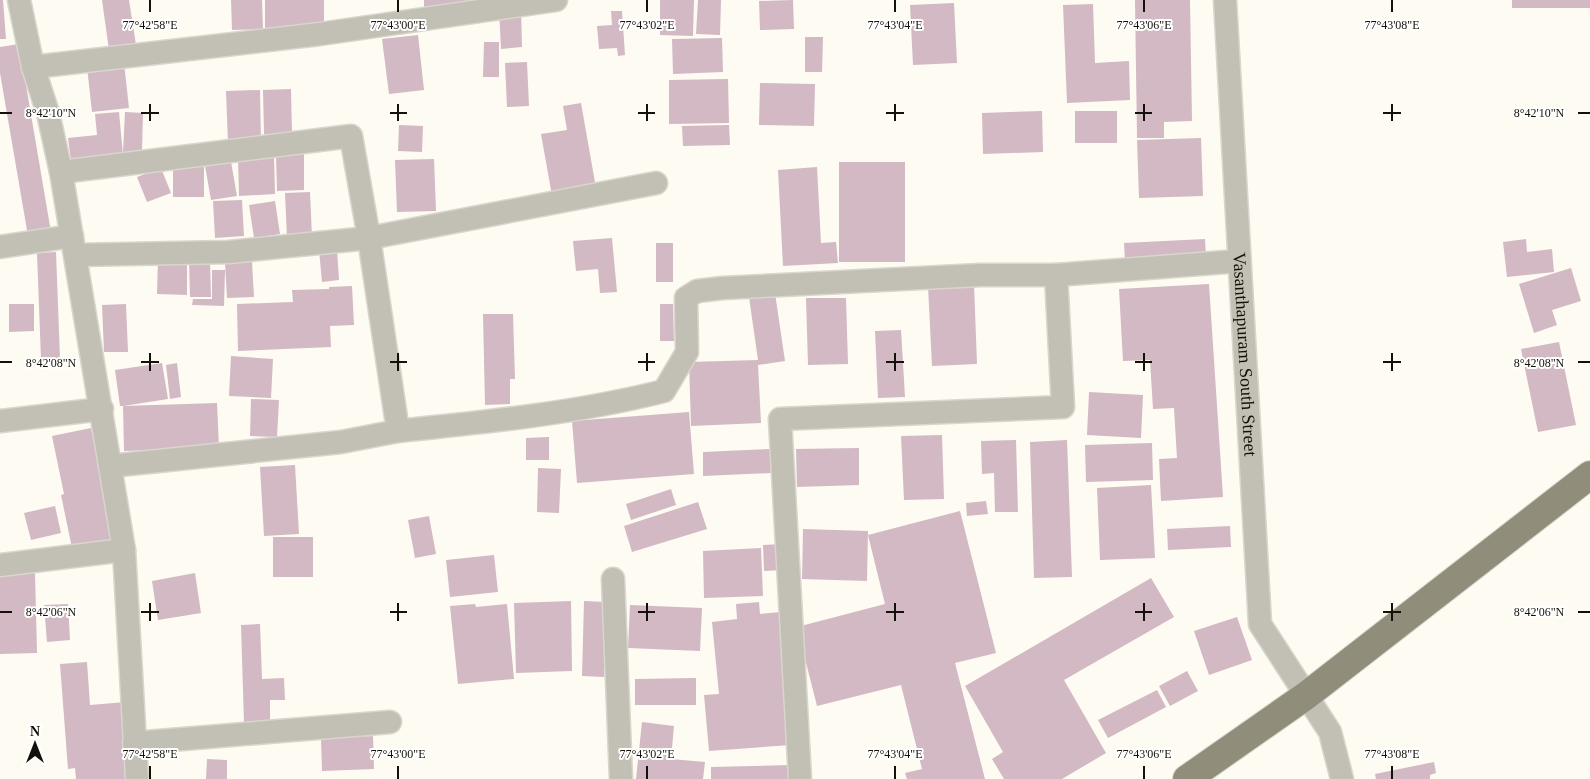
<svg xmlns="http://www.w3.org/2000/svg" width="1590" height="779" font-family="Georgia,serif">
<rect width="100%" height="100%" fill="#fefbf2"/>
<g fill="#d2b9c4">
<path d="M0,0h3l3,39h-6z"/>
<path d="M102,0h27l7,45 -27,5z"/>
<path d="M231,0h31l1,29 -31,1z"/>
<rect x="265" y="0" width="59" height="32"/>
<path d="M424,0h57l-57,9z"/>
<path d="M660,0h34l-1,36 -33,-1z"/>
<path d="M698,0h23l-1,35 -24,-1z"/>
<path d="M793,0l1,29 -34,1 -1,-29z"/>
<path d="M1135,0h55l2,121 -28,1v16h-27z"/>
<rect x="1512" y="0" width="78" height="8"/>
<path d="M954,3l3,60 -44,2 -3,-60z"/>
<path d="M1093,4l2,59 34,-2 1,39 -63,3 -4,-98z"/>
<path d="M521,9l1,38 -21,2 -2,-39z"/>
<path d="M611,11h11l3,44 -7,1 -1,-8 -18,1 -2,-23 15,-1z"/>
<path d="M418,35l6,55 -35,4 -7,-55z"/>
<path d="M805,37h18l-1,35h-17z"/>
<path d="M722,38l1,34 -50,2 -1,-35z"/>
<path d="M484,42h15v35h-16z"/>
<path d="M19,44l32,188 -23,4 -28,-163v-26z"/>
<path d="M527,62l2,44 -22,1 -2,-44z"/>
<path d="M124,63l5,45 -37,4 -5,-45z"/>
<path d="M728,79l1,44 -60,1v-44z"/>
<path d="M760,83l55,1 -1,42 -55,-1z"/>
<path d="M291,89l1,45h-28l-1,-44z"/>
<path d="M260,90l1,52 -33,1 -2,-52z"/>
<path d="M581,103l15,85 -44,8 -11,-62 26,-4 -4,-24z"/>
<path d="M1042,111l1,41 -60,2 -1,-41z"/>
<rect x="1075" y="111" width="42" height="32"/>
<path d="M119,112l4,43 -52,6 -3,-23 29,-3 -2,-21z"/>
<path d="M125,112l18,1 -1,39h-19z"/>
<path d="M399,125l24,1 -1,26 -24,-1z"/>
<path d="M729,125l1,20 -47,1 -1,-20z"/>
<path d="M1201,138l2,58 -64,2 -2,-58z"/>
<path d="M304,154v36l-27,1 -1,-36z"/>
<path d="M274,155l1,39 -36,2 -1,-40z"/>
<path d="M230,156l7,40 -26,4 -7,-40z"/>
<path d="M434,159l2,52 -39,1 -2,-52z"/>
<rect x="839" y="162" width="66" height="100"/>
<rect x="173" y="166" width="31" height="31"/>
<path d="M817,167l4,76 15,-1 2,21 -55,3 -5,-96z"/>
<path d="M161,168l10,25 -24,9 -10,-25z"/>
<path d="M310,192l2,45 -25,1 -2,-45z"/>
<path d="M242,200l2,36 -29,2 -2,-37z"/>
<path d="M275,201l5,33 -26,4 -5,-33z"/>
<path d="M612,238l5,54 -17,1 -2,-24 -22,2 -3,-30z"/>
<path d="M1205,239l1,18 -81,4 -1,-18z"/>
<path d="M1526,239l1,13 25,-3 2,23 -47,5 -4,-35z"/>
<rect x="656" y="243" width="17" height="39"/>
<path d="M337,249l2,31 -17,2 -3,-32z"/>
<path d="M56,252l4,106 -19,1 -4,-106z"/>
<path d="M158,258h29v37l-30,-1z"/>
<path d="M210,259l1,38h-21l-1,-37z"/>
<path d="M252,262l2,35 -27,1 -2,-35z"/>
<path d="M1571,268l10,33 -29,9 5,15 -23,8 -15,-49z"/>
<path d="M212,270h13l-1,36 -32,-1 1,-6h19z"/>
<path d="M974,284l3,80 -45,2 -4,-80z"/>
<path d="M1209,284l14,213 -62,4 -2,-42 18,-1 -3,-50 -21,1 -3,-49 -27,1 -4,-72z"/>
<path d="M352,286l2,39 -24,1 1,21 -93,4 -1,-47 56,-2 -1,-12 37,-1v-2z"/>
<path d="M775,293l10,68 -27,4 3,58 -70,3 -2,-64 69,-2 -9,-63z"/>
<path d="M806,298h40l2,66 -40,1z"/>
<path d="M9,304h25v27l-25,1z"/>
<path d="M126,304l2,48h-24l-2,-47z"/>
<path d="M660,304h13l1,37h-14z"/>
<path d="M483,314h30l2,65h-5v25l-25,1z"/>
<path d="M901,330l4,67 -27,1 -3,-67z"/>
<path d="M1559,342l17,83 -38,7 -17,-83z"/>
<path d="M231,356l42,3 -2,39 -42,-2z"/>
<path d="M162,363l6,36 -45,7 94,-3 2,45 -95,3 -1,-45h-3l-5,-36z"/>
<path d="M177,363l4,34 -11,2 -4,-34z"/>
<path d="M1089,392l54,3 -2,43 -54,-3z"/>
<path d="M251,399l28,1 -2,37 -27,-1z"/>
<path d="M689,412l5,62 -117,9 -5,-62z"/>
<path d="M91,428l24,111 -43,9 -11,-53 3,-1 -12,-58z"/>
<path d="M942,435l2,64 -40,1 -3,-64z"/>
<path d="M549,437v23h-23v-22z"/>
<path d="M1016,440l2,72h-23l-1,-39 -12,1 -1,-33z"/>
<path d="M1067,440l5,137 -38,1 -4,-136z"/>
<path d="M1152,443l1,37 -67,2 -1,-37z"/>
<path d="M859,448v37l-62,2 -1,-38z"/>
<path d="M770,449l1,24 -68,3v-24z"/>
<path d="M295,465l4,69 -35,2 -4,-69z"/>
<path d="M538,468l23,1 -2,44 -22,-1z"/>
<path d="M1151,485l4,73 -55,2 -3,-72z"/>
<path d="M671,489l5,16 -45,15 -5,-16z"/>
<path d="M986,501l2,13 -21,2 -1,-13z"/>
<path d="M698,502l9,27 -75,23 -8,-26z"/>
<path d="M55,506l6,27 -30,7 -7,-27z"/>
<path d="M960,511l36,142 -41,10 30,116h-78l-2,-6 17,-4 -21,-84 -84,21 -20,-79 88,-23 -17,-69z"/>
<path d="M429,516l7,38 -21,4 -7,-38z"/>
<path d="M1230,526l1,21 -63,3 -1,-21z"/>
<path d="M803,529l65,2 -1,50 -65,-2z"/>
<rect x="273" y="537" width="40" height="40"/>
<path d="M782,544l1,26 -19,1 -1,-26z"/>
<path d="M761,548l2,48 -59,2 -1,-47z"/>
<path d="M494,555l4,37 -48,5 -4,-37z"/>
<path d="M35,573l2,80 -37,1v-80z"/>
<path d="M195,573l6,40 -43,7 -6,-39z"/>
<path d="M1151,578l23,39 -110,63 42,73 -44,26h-58l-12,-20 11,-7 -38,-66z"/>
<path d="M571,601l1,70 -56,2 -2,-70z"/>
<path d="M584,601l21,1 -1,75 -22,-1z"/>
<path d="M759,602l1,12 20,-2 11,133 -82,6 -5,-56 15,-1 -7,-72 25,-3 -1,-15z"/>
<path d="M68,604l2,36 -23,2 -3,-37z"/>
<path d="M475,604l1,3 31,-3 7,75 -56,5 -8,-78z"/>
<path d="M630,605l72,3 -2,43 -72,-3z"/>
<path d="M1237,617l15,43 -43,15 -15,-44z"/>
<path d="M260,624l2,55 22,-1 1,22h-15v24h-26l-3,-99z"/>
<path d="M87,662l3,43 36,-3 6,77h-56l-1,-11 -7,1 -8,-105z"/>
<path d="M1187,671l11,20 -28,15 -11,-20z"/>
<path d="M696,678v27h-61v-26z"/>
<path d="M1157,690l9,17 -58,31 -10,-18z"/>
<path d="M642,722l32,4 -3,33 34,3 -2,17h-67z"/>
<path d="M373,736l1,33 -52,2 -1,-33z"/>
<path d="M207,759l20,1v19h-21z"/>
<path d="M1434,762l2,11 -6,2v4h-54l-1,-5z"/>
<path d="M791,765v14h-80v-12z"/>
</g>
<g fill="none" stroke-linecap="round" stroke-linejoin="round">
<defs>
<g id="minor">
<path d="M19,0l14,67 15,46 13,59 63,378 13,229"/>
<path id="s1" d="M1225,0l35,624 70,108 12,47"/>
<path d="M33,67l287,-33 236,-34"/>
<path d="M61,172l290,-36 18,102 29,193 -57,11 -231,24"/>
<path d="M0,247l72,-11"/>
<path d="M76,255l153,-3 140,-14 287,-55"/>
<path d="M0,421l102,-12"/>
<path d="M398,431c89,-9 179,-18 266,-40l23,-39 -1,-54 11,-7 26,-3 258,-13h75l183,-14"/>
<path d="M0,565l124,-15"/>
<path d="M613,579l8,200"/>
<path d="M134,743l256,-21"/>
<path d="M800,779l-20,-360 283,-12 -7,-132"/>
</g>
<path id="primary" d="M1187,779l120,-84 283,-220"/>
</defs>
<use href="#minor" stroke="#d8d6cd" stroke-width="25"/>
<use href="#primary" stroke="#d8d6cd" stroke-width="30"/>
<use href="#minor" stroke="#c2c0b5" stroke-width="22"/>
<use href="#primary" stroke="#918d7b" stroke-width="28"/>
</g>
<path fill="none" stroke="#131109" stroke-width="2" d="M150,0v12M398,0v12M647,0v12M895,0v12M1144,0v12M1392,0v12M150,104v17M398,104v17M647,104v17M895,104v17M1144,104v17M1392,104v17M0,113h12M141,113h18M390,113h17M638,113h17M886,113h18M1135,113h17M1383,113h18M1578,113h12M150,353v18M398,353v18M647,353v18M895,353v18M1144,353v18M1392,353v18M0,362h12M141,362h18M390,362h17M638,362h17M886,362h18M1135,362h17M1383,362h18M1578,362h12M150,603v18M398,603v18M647,603v18M895,603v18M1144,603v18M1392,603v18M0,612h12M141,612h18M390,612h17M638,612h17M886,612h18M1135,612h17M1383,612h18M1578,612h12M150,766v13M398,766v13M647,766v13M895,766v13M1144,766v13M1392,766v13"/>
<g text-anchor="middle" stroke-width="4" stroke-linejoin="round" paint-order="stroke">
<g font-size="18" fill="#131109" stroke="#fff">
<text dy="6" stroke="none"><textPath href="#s1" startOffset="355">Vasanthapuram South Street</textPath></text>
</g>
</g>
<g font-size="12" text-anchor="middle" fill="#131109" stroke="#fff" stroke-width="4" stroke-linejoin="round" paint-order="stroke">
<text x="150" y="29">77°42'58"E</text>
<text x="398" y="29">77°43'00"E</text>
<text x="647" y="29">77°43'02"E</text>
<text x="895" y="29">77°43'04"E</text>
<text x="1144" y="29">77°43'06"E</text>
<text x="1392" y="29">77°43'08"E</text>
<text x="51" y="117">8°42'10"N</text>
<text x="1539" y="117">8°42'10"N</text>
<text x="51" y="367">8°42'08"N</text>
<text x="1539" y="367">8°42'08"N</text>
<text x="51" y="616">8°42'06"N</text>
<text x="1539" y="616">8°42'06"N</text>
<text x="150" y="758">77°42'58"E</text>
<text x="398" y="758">77°43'00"E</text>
<text x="647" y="758">77°43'02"E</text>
<text x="895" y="758">77°43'04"E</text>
<text x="1144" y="758">77°43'06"E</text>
<text x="1392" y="758">77°43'08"E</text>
</g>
<g transform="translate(35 744)" stroke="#ffffff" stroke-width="4" paint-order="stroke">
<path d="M0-4L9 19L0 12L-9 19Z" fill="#131109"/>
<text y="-8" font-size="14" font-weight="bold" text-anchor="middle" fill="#131109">N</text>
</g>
</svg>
